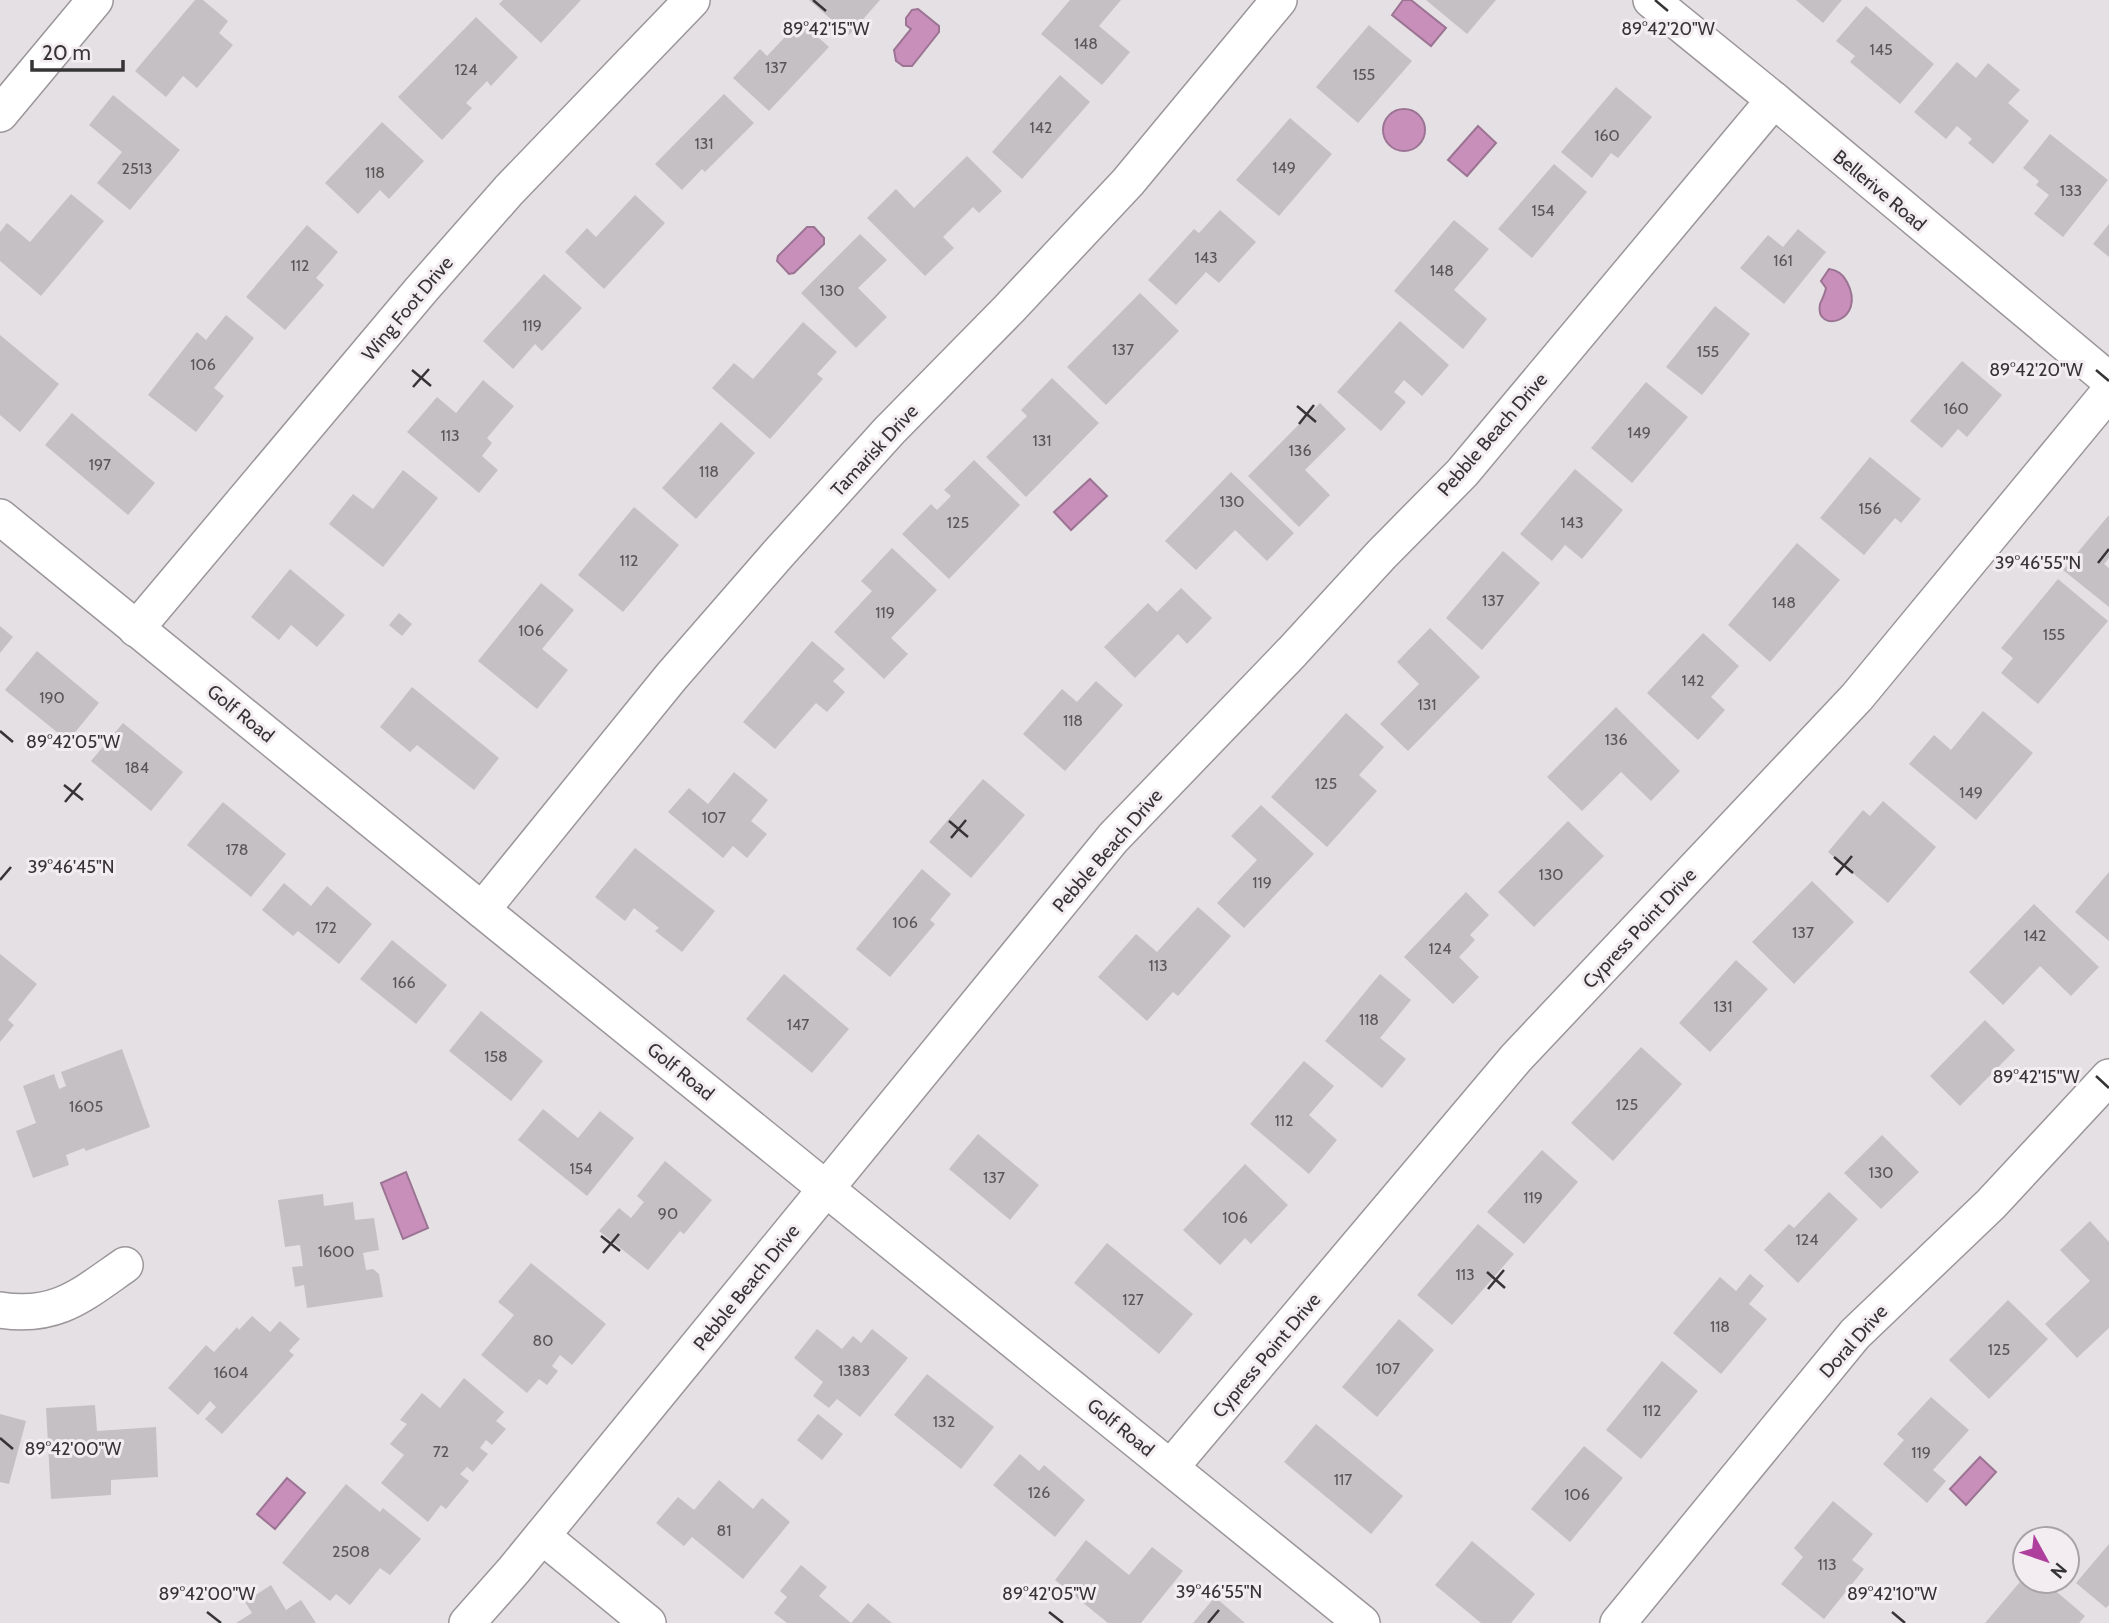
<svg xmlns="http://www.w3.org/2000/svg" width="2109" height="1623" font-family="Cabin,sans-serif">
<rect width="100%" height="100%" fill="#e5e0e4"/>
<g fill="#c88fbb" stroke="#9c7493" stroke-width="2">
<path d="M1403,0h8l35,28 -15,18 -39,-31z"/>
<path d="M918,9l21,17v6l-27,34h-9l-7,-5 -2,-11 17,-21 -5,-4v-7l6,-8z"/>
<circle cx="1404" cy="130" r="21"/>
<path d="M1478,126l18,17 -29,33 -19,-16z"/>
<path d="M807,227h7l10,11v6l-30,29 -5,1 -12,-13 1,-5z"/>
<path d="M1829,269c9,1 14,5 18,13 21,40 -33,53 -27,22 2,-5 5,-10 6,-16l-5,-7z"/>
<path d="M1090,479l17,17 -36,34 -17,-18z"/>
<path d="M406,1172l22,56 -25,11 -22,-56z"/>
<path d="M1980,1457l16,15 -30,33 -16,-16z"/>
<path d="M287,1478l18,15 -30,36 -18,-15z"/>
</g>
<g fill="#c5c0c3">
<path d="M195,0h8l25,21 -9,12 14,12 -36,43 -14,-12 -17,21 -31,-26z"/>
<path d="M503,0h78l-40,43 -42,-39z"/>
<path d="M809,0h71l-31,35z"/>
<path d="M1070,0h51l-22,26 31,26 -28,33 -61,-51z"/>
<path d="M1426,0h70l-29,34z"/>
<path d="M1796,0h46l-19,23z"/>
<path d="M1866,6l68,58 -34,40 -50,-42 5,-6 -19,-15z"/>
<path d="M476,17l42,40 -27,29 -4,-5 -21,22 6,5 -30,32 -44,-43z"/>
<path d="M800,21l29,26 -60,64 -36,-33 27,-29 7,7z"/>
<path d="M1369,25l43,36 -54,62 -42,-36z"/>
<path d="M1957,62l19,16 12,-15 32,27 -12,13 21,18 -36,43 -25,-21 4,-4 -15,-13 -11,13 -32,-27z"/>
<path d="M1060,75l30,27 -68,77 -30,-27z"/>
<path d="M1616,87l36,30 -34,41 -7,-5 -19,25 -31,-26z"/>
<path d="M724,94l30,29 -49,49 -3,-3 -20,21 -27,-26z"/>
<path d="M113,95l67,55 -50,60 -33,-27 25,-31 -33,-27z"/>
<path d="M1290,118l42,36 -53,62 -43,-36z"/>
<path d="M382,122l42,39 -35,38 -9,-9 -22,24 -33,-31z"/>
<path d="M2050,134l58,46 -45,57 -29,-23 15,-19 -13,-10 3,-4 -16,-13z"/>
<path d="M967,156l35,35 -23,22 -6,-6 -30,30 11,11 -29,28 -58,-58 29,-29 18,19z"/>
<path d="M1554,164l33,28 -55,66 -34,-29z"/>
<path d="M71,194l33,27 -63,75 -41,-35v-29l7,-9 23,19z"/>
<path d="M635,195l30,28 -61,66 -39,-37 22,-24 9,9z"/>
<path d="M1220,210l36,32 -37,41 -13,-11 -30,33 -28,-25 46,-51 5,4z"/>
<path d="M1454,220l35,29 -35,41 33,29 -24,30 -69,-58z"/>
<path d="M2109,224v33l-16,-13z"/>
<path d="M307,225l31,27 -22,26 8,7 -39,45 -39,-33z"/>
<path d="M1798,229l28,23 -42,52 -44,-36 28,-33 15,12z"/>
<path d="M860,234l27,26 -29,28 29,29 -31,31 -55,-55z"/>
<path d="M544,274l38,34 -40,43 -7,-7 -22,25 -30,-28z"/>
<path d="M1140,293l39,38 -73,74 -39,-38z"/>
<path d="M1715,306l35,28 -48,61 -36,-28z"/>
<path d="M226,315l28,23 -40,50 10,8 -28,36 -48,-37 49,-63 9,8z"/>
<path d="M1400,321l49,44 -27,31 -18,-16 -10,12 12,10 -25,29 -44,-39z"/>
<path d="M803,322l34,30 -20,22 6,5 -53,60 -58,-51 22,-25 19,16z"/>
<path d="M0,335l59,49 -39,48 -20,-17z"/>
<path d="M1962,361l40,34 -35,42 -9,-8 -16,19 -32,-27z"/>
<path d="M1052,378l47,45 -73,74 -40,-40 41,-41 -6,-6z"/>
<path d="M483,380l31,26 -27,32 5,5 -10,13 16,14 -19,23 -72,-61 30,-35 19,16z"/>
<path d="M1646,382l42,35 -56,66 -41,-35z"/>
<path d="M1320,403l26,26 -41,41 25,25 -31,32 -51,-51z"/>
<path d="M72,413l83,70 -27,32 -83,-70z"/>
<path d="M721,422l34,31 -59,66 -34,-31z"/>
<path d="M1870,457l51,42 -20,24 -6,-5 -31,37 -44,-37z"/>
<path d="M974,460l46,45 -71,74 -47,-45 29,-30 6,6 14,-14 -7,-6z"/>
<path d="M1575,469l48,41 -41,49 -17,-14 -13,16 -32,-27z"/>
<path d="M403,470l35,28 -55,69 -54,-43 24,-30 20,15z"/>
<path d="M1231,472l63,61 -27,28 -32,-31 -39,40 -31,-29z"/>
<path d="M634,507l45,38 -56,67 -45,-37z"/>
<path d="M2109,515v43l-5,6 5,4v39l-46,-37z"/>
<path d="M1797,543l43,37 -70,82 -42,-37z"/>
<path d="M892,548l45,42 -46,48 17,16 -24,25 -50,-47 38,-41 -11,-10z"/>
<path d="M1503,551l37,32 -58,67 -36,-32z"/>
<path d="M290,569l55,46 -28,32 -26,-22 -12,15 -28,-23z"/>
<path d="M2058,579l50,42 -70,83 -37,-31 12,-15 -12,-10z"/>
<path d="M541,583l33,27 -32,39 26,21 -31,39 -59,-48z"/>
<path d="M1181,588l31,30 -25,26 -9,-10 -43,44 -31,-31 44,-44 9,9z"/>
<path d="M399,613l13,11 -10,12 -13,-11z"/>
<path d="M0,626l13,11 -13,16z"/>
<path d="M1430,628l50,49 -72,74 -28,-27 39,-40 -22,-22z"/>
<path d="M1703,633l36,33 -28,31 14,13 -27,30 -51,-47z"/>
<path d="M812,641l33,28 -12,12 12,11 -18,20 -11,-9 -41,46 -32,-27z"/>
<path d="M37,651l62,52 -31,38 -63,-51z"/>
<path d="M1096,681l27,24 -58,66 -42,-37 39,-45 15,13z"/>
<path d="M412,687l87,71 -25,32 -57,-45 -7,7 -30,-25z"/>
<path d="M1616,707l64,64 -29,30 -30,-29 -39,39 -35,-34z"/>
<path d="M1983,711l50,42 -57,67 -67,-56 25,-29 17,15z"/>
<path d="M1346,713l38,34 -25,28 18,16 -50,56 -56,-50z"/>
<path d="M123,723l60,49 -32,39 -60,-50z"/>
<path d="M734,772l34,28 -17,21 16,13 -20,24 -14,-12 -10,12 -55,-46 21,-24 19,16z"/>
<path d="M983,779l42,36 -54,63 -42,-36z"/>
<path d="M1883,801l53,46 -48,56 -60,-51 35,-42 7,6z"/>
<path d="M223,802l63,52 -35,43 -64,-52z"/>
<path d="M1261,805l53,49 -70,74 -27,-25 40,-43 -26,-24z"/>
<path d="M1568,821l36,35 -70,71 -36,-35z"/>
<path d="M635,848l80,63 -33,41 -27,-21 4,-3 -25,-20 -9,13 -30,-24z"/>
<path d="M922,869l29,25 -21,26 5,4 -45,53 -34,-28z"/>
<path d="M2109,872v69l-34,-29z"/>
<path d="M1812,881l42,41 -60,62 -42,-42z"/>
<path d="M284,883l27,23 16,-20 45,38 -33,40 -41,-33 -5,5 -31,-26z"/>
<path d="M1466,892l23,23 -19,20 5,5 -16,17 20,20 -26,27 -49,-47z"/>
<path d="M2034,904l65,63 -28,29 -31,-30 -37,39 -34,-33z"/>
<path d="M1198,907l33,29 -53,60 -5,-4 -26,29 -49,-44 38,-43 21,18z"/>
<path d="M392,940l55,45 -31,39 -56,-45z"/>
<path d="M0,954l37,30 -29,36 6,5 -14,17z"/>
<path d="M1736,960l32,29 -58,63 -31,-29z"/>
<path d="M784,974l65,55 -37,44 -66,-54z"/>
<path d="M1380,974l31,26 -31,38 26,21 -24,29 -57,-47z"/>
<path d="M481,1011l62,50 -32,40 -62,-50z"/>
<path d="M1985,1020l30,30 -55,56 -30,-30z"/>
<path d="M1641,1047l41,37 -69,77 -42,-38z"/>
<path d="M122,1049l28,78 -64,24 -2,-3 -18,7 3,10 -36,13 -17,-47 20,-8 -13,-37 31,-12 5,15 7,-3 -5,-14z"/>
<path d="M1304,1061l30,25 -25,29 28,25 -28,34 -59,-50z"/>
<path d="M543,1109l35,29 22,-27 34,27 -47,58 -69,-56z"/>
<path d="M978,1134l61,51 -29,35 -61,-51z"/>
<path d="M1882,1135l37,37 -38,37 -37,-36z"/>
<path d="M1542,1150l36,32 -54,62 -37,-32z"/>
<path d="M665,1161l47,39 -28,34 -4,-3 -32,39 -49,-39 20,-23 12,10 13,-16 -7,-6z"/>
<path d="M1245,1164l43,41 -37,39 -6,-6 -25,27 -37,-35z"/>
<path d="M1829,1192l29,27 -60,64 -34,-33 25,-26 5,4z"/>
<path d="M323,1194l1,12 29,-4 2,18 19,-2 5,32 -16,3 3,17 7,-1 6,5 4,23 -76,11 -3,-23 -9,2 -3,-20 11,-1 -3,-21 -15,2 -7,-47z"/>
<path d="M2090,1221l19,21v86l-32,30 -32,-34 45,-43 -30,-31z"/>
<path d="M1478,1224l36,30 -62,71 -35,-30z"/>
<path d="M1107,1243l86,71 -34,40 -85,-71z"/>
<path d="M531,1263l75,61 -34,41 -12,-10 -8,11 6,5 -11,14 -8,-6 -12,14 -46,-38 33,-40 -16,-13z"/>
<path d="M1750,1274l14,12 -15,18 18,15 -46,55 -48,-41 47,-56 16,14z"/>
<path d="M2008,1300l40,39 -59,60 -40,-39z"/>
<path d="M252,1316l18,16 10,-11 20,18 -11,12 5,4 -72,79 -17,-15 11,-12 -6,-6 -12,14 -30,-27 38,-43 8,7 23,-25 2,3z"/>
<path d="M1399,1319l35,31 -57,67 -35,-30z"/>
<path d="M817,1329l25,20 11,-13 8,7 11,-14 36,29 -48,59 -23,-18 -8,9 -16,-12 10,-14 -29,-24z"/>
<path d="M1662,1361l36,30 -57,68 -35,-29z"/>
<path d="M927,1374l67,53 -33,42 -67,-54z"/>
<path d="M464,1378l40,34 -8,9 10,8 -14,16 -6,-5 -6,8 8,6 -15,18 -6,-5 -7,7 9,7 -23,28 -5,-4 -13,17 -47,-39 23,-28 -14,-11 17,-20 -7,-4 22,-27 18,15z"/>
<path d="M1931,1397l38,33 -36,40 13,11 -19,22 -44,-39 21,-24 -7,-6z"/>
<path d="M95,1405l2,26 59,-4 2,50 -47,3v15l-60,4 -5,-91z"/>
<path d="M0,1414l26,7 -17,63 -9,-2z"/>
<path d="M818,1414l25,20 -21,26 -25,-20z"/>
<path d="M1316,1424l87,72 -32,38 -87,-72z"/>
<path d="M1584,1446l39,32 -53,64 -39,-33z"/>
<path d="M1020,1454l19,17 5,-6 41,35 -30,37 -62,-52z"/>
<path d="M719,1480l34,29 9,-11 28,24 -47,57 -51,-42 -8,9 -28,-23 22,-26 16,13z"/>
<path d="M346,1484l34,28 3,-4 38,31 -31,36 -10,-7 -30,37 -14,-11 -6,7 -48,-38z"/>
<path d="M1833,1501l40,33 -21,26 12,9 -40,50 -43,-35 22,-27 -9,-9z"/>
<path d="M1086,1540l43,35 23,-28 31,24 -42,52h-33l-53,-43z"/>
<path d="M1472,1541l63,53 -24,29h-30l-46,-38z"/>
<path d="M2109,1544v61l-3,3 -30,-25z"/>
<path d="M801,1565l26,22 -8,9 32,27 17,-20 24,20h-105l-13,-10 13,-16 -7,-6z"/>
<path d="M2025,1576v5h19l41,35 -6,7h-94z"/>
<path d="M271,1585l15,25 15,-10 15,23h-80l16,-10 -7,-11z"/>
<path d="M1215,1597l30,26h-52z"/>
</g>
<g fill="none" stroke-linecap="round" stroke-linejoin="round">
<defs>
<g id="minor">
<path d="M1651,0l123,100 335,280"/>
<path d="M0,114l95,-114"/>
<path d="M0,517l482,393 880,713"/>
<path d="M136,629l285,-339 88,-100 183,-190"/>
<path d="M482,910l189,-233 107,-123 111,-123 120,-122 119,-127 151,-182"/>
<path d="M0,1310c56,9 82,-15 125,-45"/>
<path d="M1171,1467l345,-409 341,-361 252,-305"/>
<path d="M542,1536l106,87"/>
<path d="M467,1623l47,-53 599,-732 179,-186 89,-97 81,-82 312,-373"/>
<path d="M1618,1623l237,-289 136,-130 118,-127"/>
</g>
</defs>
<use href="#minor" stroke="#9b969a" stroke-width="38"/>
<use href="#minor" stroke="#fff" stroke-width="35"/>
</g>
<path fill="none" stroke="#363435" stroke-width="2.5" d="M813,0l13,11M1655,0l13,11M412,370l19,16M2096,370l13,11M413,387l16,-18M1297,406l19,16M1299,424l15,-19M2098,563l11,-14M0,731l13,11M64,785l19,15M65,802l16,-19M949,821l19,16M951,838l15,-18M1834,857l19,16M1836,875l16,-19M0,880l11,-13M2096,1076l13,12M601,1236l19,15M603,1253l16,-19M1487,1272l18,16M1488,1289l16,-19M0,1438l13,11M207,1612l14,11M1049,1612l14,11M1892,1612l13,11M1208,1623l11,-13"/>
<g text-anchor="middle" stroke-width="6" stroke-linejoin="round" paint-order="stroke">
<g font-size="16" fill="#5a5758">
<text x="1086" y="49">148</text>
<text x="1881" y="55">145</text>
<text x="776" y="73">137</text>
<text x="466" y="75">124</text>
<text x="1364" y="80">155</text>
<text x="1041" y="133">142</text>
<text x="1607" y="141">160</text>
<text x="704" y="149">131</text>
<text x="1284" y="173">149</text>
<text x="137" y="174">2513</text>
<text x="375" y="178">118</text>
<text x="2071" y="196">133</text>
<text x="1543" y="216">154</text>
<text x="1206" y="263">143</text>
<text x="1783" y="266">161</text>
<text x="300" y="271">112</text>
<text x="1442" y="276">148</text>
<text x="832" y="296">130</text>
<text x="532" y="331">119</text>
<text x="1123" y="355">137</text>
<text x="1708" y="357">155</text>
<text x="203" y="370">106</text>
<text x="1956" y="414">160</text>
<text x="1639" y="438">149</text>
<text x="450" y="441">113</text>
<text x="1042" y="446">131</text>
<text x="1300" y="456">136</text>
<text x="100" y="470">197</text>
<text x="709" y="477">118</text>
<text x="1232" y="507">130</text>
<text x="1870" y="514">156</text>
<text x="958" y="528">125</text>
<text x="1572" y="528">143</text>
<text x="629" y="566">112</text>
<text x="1493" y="606">137</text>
<text x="1784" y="608">148</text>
<text x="885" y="618">119</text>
<text x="531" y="636">106</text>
<text x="2054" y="640">155</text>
<text x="1693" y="686">142</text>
<text x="52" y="703">190</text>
<text x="1427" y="710">131</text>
<text x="1073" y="726">118</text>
<text x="1616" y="745">136</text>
<text x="137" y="773">184</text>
<text x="1326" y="789">125</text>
<text x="1971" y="798">149</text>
<text x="714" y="823">107</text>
<text x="237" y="855">178</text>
<text x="1551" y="880">130</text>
<text x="1262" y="888">119</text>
<text x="905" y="928">106</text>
<text x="326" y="933">172</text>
<text x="1803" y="938">137</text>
<text x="2035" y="941">142</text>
<text x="1440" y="954">124</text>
<text x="1158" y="971">113</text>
<text x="404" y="988">166</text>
<text x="1723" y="1012">131</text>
<text x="1369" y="1025">118</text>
<text x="798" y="1030">147</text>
<text x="496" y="1062">158</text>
<text x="1627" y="1110">125</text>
<text x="86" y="1112">1605</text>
<text x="1284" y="1126">112</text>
<text x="581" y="1174">154</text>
<text x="1881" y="1178">130</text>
<text x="994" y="1183">137</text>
<text x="1533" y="1203">119</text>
<text x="668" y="1219">90</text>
<text x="1235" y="1223">106</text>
<text x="1807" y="1245">124</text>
<text x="336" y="1257">1600</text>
<text x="1465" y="1280">113</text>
<text x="1133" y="1305">127</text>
<text x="1720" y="1332">118</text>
<text x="543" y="1346">80</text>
<text x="1999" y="1355">125</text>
<text x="1388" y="1374">107</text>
<text x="854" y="1376">1383</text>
<text x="231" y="1378">1604</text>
<text x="1652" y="1416">112</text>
<text x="944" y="1427">132</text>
<text x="441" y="1457">72</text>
<text x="1921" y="1458">119</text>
<text x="1343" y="1485">117</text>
<text x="1039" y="1498">126</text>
<text x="1577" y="1500">106</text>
<text x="724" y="1536">81</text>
<text x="351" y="1557">2508</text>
<text x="1827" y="1570">113</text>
</g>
<g font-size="19" fill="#363435" stroke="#f3edf1">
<text transform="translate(1880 190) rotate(40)" y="7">Bellerive Road</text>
<text transform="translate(407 308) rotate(-50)" y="7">Wing Foot Drive</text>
<text transform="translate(1492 434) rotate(-49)" y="7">Pebble Beach Drive</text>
<text transform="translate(874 450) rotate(-47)" y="7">Tamarisk Drive</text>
<text transform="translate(241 713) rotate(39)" y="7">Golf Road</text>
<text transform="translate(1107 850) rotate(-49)" y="7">Pebble Beach Drive</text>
<text transform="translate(1639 928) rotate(-47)" y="7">Cypress Point Drive</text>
<text transform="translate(681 1071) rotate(39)" y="7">Golf Road</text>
<text transform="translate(746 1287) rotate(-51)" y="7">Pebble Beach Drive</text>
<text transform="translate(1853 1341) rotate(-48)" y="7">Doral Drive</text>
<text transform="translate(1266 1355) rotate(-50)" y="7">Cypress Point Drive</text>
<text transform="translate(1121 1427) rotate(39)" y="7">Golf Road</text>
</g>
</g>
<g font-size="18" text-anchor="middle" fill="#363435" stroke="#f3edf1" stroke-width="6" stroke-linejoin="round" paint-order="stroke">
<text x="826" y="35">89°42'15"W</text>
<text x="1668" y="35">89°42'20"W</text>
<text x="2036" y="376">89°42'20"W</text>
<text x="2038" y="569">39°46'55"N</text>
<text x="73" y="748">89°42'05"W</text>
<text x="71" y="873">39°46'45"N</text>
<text x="2036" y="1083">89°42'15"W</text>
<text x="73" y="1455">89°42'00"W</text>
<text x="1219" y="1598">39°46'55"N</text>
<text x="207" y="1600">89°42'00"W</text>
<text x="1049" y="1600">89°42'05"W</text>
<text x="1892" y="1600">89°42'10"W</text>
</g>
<g transform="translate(2046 1560) rotate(130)"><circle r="33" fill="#f3edf1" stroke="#a7a3a6" stroke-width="2"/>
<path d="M0-5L12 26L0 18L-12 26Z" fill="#af3f9c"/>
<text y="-10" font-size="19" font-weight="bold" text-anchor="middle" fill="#363435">N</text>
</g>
<path d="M32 60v10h91v-10" fill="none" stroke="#363435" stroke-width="3.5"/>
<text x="42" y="60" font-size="21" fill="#363435" stroke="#f3edf1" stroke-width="5" paint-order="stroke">20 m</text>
</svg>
